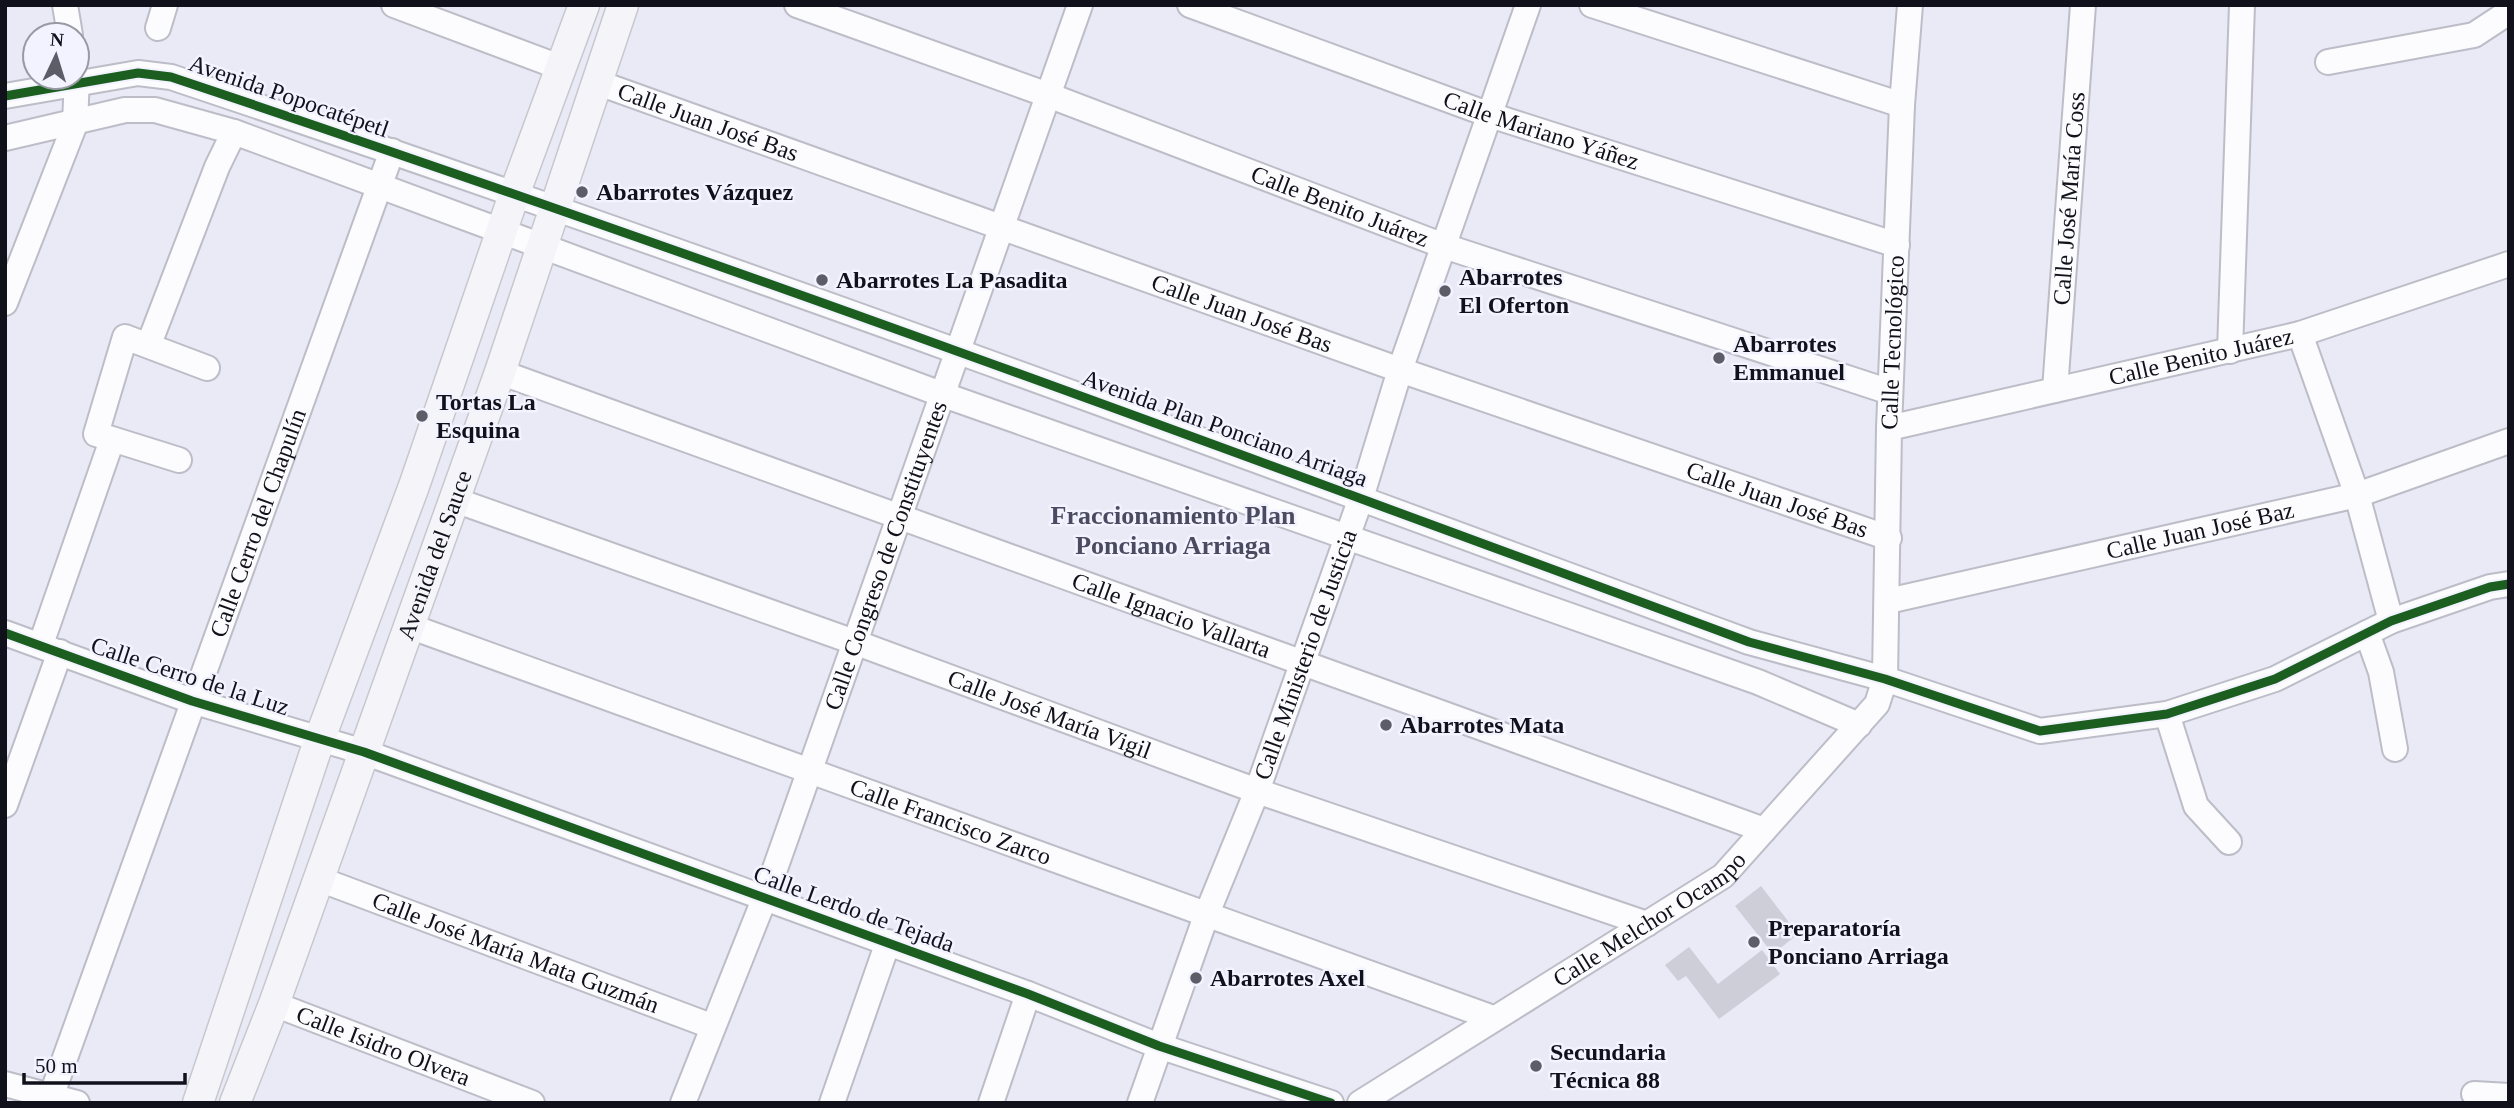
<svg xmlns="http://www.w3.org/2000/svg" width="2514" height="1108" font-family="'Times New Roman',serif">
<rect width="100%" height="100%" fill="#e9eaf6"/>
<g fill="#ceced9">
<path d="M1761,886l37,48 -25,20 -38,-48z"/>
<path d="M1689,947l29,37 44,-34 18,24 -61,45 -33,-43 -8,5 -13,-16z"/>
</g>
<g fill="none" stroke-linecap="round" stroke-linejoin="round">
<defs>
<g id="minor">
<path d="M65,5l5,30"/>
<path d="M394,5l168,63"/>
<path id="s1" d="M797,5l251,90 396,151 446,146"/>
<path id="s2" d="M1190,5l300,110 407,130"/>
<path d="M1592,5l310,100"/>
<path d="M158,28l7,-23"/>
<path d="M2328,62l146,-27 35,-23"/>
<path id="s3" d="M596,82l804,288 489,168"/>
<path d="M5,96l133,-23 33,4c530,177 1054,371 1578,565l136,37 155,52 127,-17 108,-35 116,-58 99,-34 19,-3"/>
<path d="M5,138l120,-28h30l79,22 707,262 817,288 101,43"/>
<path d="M5,303l70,-179 2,-47"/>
<path d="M2300,334l57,161 34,126"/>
<path d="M149,344l68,-177 17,-35"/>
<path d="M2230,351l12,-346"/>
<path id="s4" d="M500,372l1264,458"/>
<path id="s5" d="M2055,390l28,-385"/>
<path id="s6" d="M1889,428l411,-94 209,-70"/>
<path d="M179,460l-83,-26 29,-97 82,31"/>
<path id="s7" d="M455,500l402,143 400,148 390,133"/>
<path id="s8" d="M1888,601l469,-106 152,-54"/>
<path id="s9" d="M409,626l1084,392"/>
<path d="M5,633l187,68 172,51 664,242 131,52 172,57"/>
<path d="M2367,633l14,39 14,77"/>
<path d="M41,644l71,-204"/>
<path d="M2167,714l29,92 33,36"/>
<path d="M5,805l55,-153"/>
<path id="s10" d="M319,879l392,147"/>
<path id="s11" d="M274,1004l258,99"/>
<path d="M5,1084l72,19"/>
<path id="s12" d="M52,1094l340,-943"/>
<path d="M2474,1094l35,2"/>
<path id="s13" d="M683,1103l82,-206 315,-892"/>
<path d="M832,1103l56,-161"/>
<path d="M991,1103l37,-109"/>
<path id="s14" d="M1140,1103l66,-187 51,-125 104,-293 39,-128 128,-365"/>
<path id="s15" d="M1360,1103l363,-227 154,-172 8,-25 4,-251 13,-323 8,-100"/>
</g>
<g id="major">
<path d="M198,1103l122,-365 94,-252 101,-294 69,-187"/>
<path id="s16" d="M235,1103l39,-99 226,-632 123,-367"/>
</g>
</defs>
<use href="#minor" stroke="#bdbdc8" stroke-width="28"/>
<use href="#major" stroke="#c7c8ce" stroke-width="33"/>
<use href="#minor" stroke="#fcfcfe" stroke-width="24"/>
<use href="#major" stroke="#f4f4f9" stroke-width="30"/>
<defs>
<g id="cycleway">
<path d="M5,96l133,-23 33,4c530,177 1054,371 1578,565l136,37 155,52 127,-17 108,-35 116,-58 99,-34 19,-3"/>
<path d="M5,633l187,68 172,51 664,242 131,52 172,57"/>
</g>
</defs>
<use href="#cycleway" stroke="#f2f3fe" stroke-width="13"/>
<use href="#cycleway" stroke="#1b5e20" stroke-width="9"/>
</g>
<g fill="#5d5d68" stroke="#f2f3fe" stroke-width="2.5">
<circle cx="582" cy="192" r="7"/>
<circle cx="822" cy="280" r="7"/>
<circle cx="1445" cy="291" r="7"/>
<circle cx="1719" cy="358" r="7"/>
<circle cx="422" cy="416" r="7"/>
<circle cx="1386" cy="725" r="7"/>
<circle cx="1754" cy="942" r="7"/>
<circle cx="1196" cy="978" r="7"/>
<circle cx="1536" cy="1066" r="7"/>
</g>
<g text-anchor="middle" stroke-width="5" stroke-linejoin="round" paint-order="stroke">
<g font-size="24" fill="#11111b" stroke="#f2f3fe">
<text transform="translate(289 96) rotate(19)" y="8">Avenida Popocatépetl</text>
<text dy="8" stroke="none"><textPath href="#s3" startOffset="119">Calle Juan José Bas</textPath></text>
<text dy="8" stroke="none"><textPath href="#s2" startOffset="373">Calle Mariano Yáñez</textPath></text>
<text dy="8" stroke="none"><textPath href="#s5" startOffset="192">Calle José María Coss</textPath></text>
<text dy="8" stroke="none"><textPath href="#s1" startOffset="579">Calle Benito Juárez</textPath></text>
<text dy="8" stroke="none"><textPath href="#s3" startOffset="686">Calle Juan José Bas</textPath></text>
<text dy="8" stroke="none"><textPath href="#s15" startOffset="1022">Calle Tecnológico</textPath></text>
<text dy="8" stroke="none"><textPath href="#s6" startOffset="320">Calle Benito Juárez</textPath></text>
<text transform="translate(1225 428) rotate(20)" y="8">Avenida Plan Ponciano Arriaga</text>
<text dy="8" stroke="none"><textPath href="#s3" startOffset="1253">Calle Juan José Bas</textPath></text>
<text dy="8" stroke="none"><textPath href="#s12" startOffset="607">Calle Cerro del Chapulín</textPath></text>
<text dy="8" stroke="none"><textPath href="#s8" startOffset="320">Calle Juan José Baz</textPath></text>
<text dy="8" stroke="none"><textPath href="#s13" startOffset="584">Calle Congreso de Constituyentes</textPath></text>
<text dy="8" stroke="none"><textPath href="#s16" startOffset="583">Avenida del Sauce</textPath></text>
<text dy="8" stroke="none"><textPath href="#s4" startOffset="714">Calle Ignacio Vallarta</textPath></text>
<text dy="8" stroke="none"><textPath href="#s14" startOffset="478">Calle Ministerio de Justicia</textPath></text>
<text transform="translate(190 676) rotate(18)" y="8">Calle Cerro de la Luz</text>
<text dy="8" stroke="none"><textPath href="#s7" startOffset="632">Calle José María Vigil</textPath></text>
<text dy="8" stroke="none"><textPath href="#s9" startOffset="576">Calle Francisco Zarco</textPath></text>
<text transform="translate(854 909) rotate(20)" y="8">Calle Lerdo de Tejada</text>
<text dy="8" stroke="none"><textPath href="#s15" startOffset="343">Calle Melchor Ocampo</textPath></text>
<text dy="8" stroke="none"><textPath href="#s10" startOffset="210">Calle José María Mata Guzmán</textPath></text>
<text dy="8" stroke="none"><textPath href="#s11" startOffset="117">Calle Isidro Olvera</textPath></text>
</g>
<g font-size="24" font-weight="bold" fill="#11111b" stroke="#f2f3fe" text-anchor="start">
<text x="596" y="200">Abarrotes Vázquez</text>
<text x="1459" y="285">Abarrotes<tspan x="1459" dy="28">El Oferton</tspan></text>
<text x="836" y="288">Abarrotes La Pasadita</text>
<text x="1733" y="352">Abarrotes<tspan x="1733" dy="28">Emmanuel</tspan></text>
<text x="436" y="410">Tortas La<tspan x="436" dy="28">Esquina</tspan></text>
<text x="1400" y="733">Abarrotes Mata</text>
<text x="1768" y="936">Preparatoría<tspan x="1768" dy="28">Ponciano Arriaga</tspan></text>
<text x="1210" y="986">Abarrotes Axel</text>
<text x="1550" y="1060">Secundaria<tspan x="1550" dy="28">Técnica 88</tspan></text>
</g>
<g font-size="26" font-weight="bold" fill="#4a4a61" stroke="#f2f3fe">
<text x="1173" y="524">Fraccionamiento Plan<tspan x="1173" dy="30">Ponciano Arriaga</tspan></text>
</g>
</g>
<rect width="2514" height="1108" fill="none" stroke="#11111b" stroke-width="14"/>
<g transform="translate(56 56) rotate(4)"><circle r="33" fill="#f2f3fe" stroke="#9899a3" stroke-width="2"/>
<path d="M0-5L12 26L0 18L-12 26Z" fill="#5d5d68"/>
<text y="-10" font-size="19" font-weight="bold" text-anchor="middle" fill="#11111b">N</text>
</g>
<path d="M24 1073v10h161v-10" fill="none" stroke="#11111b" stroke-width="3.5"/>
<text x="35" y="1073" font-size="21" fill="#11111b" stroke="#f2f3fe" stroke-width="5" paint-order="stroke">50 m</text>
</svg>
